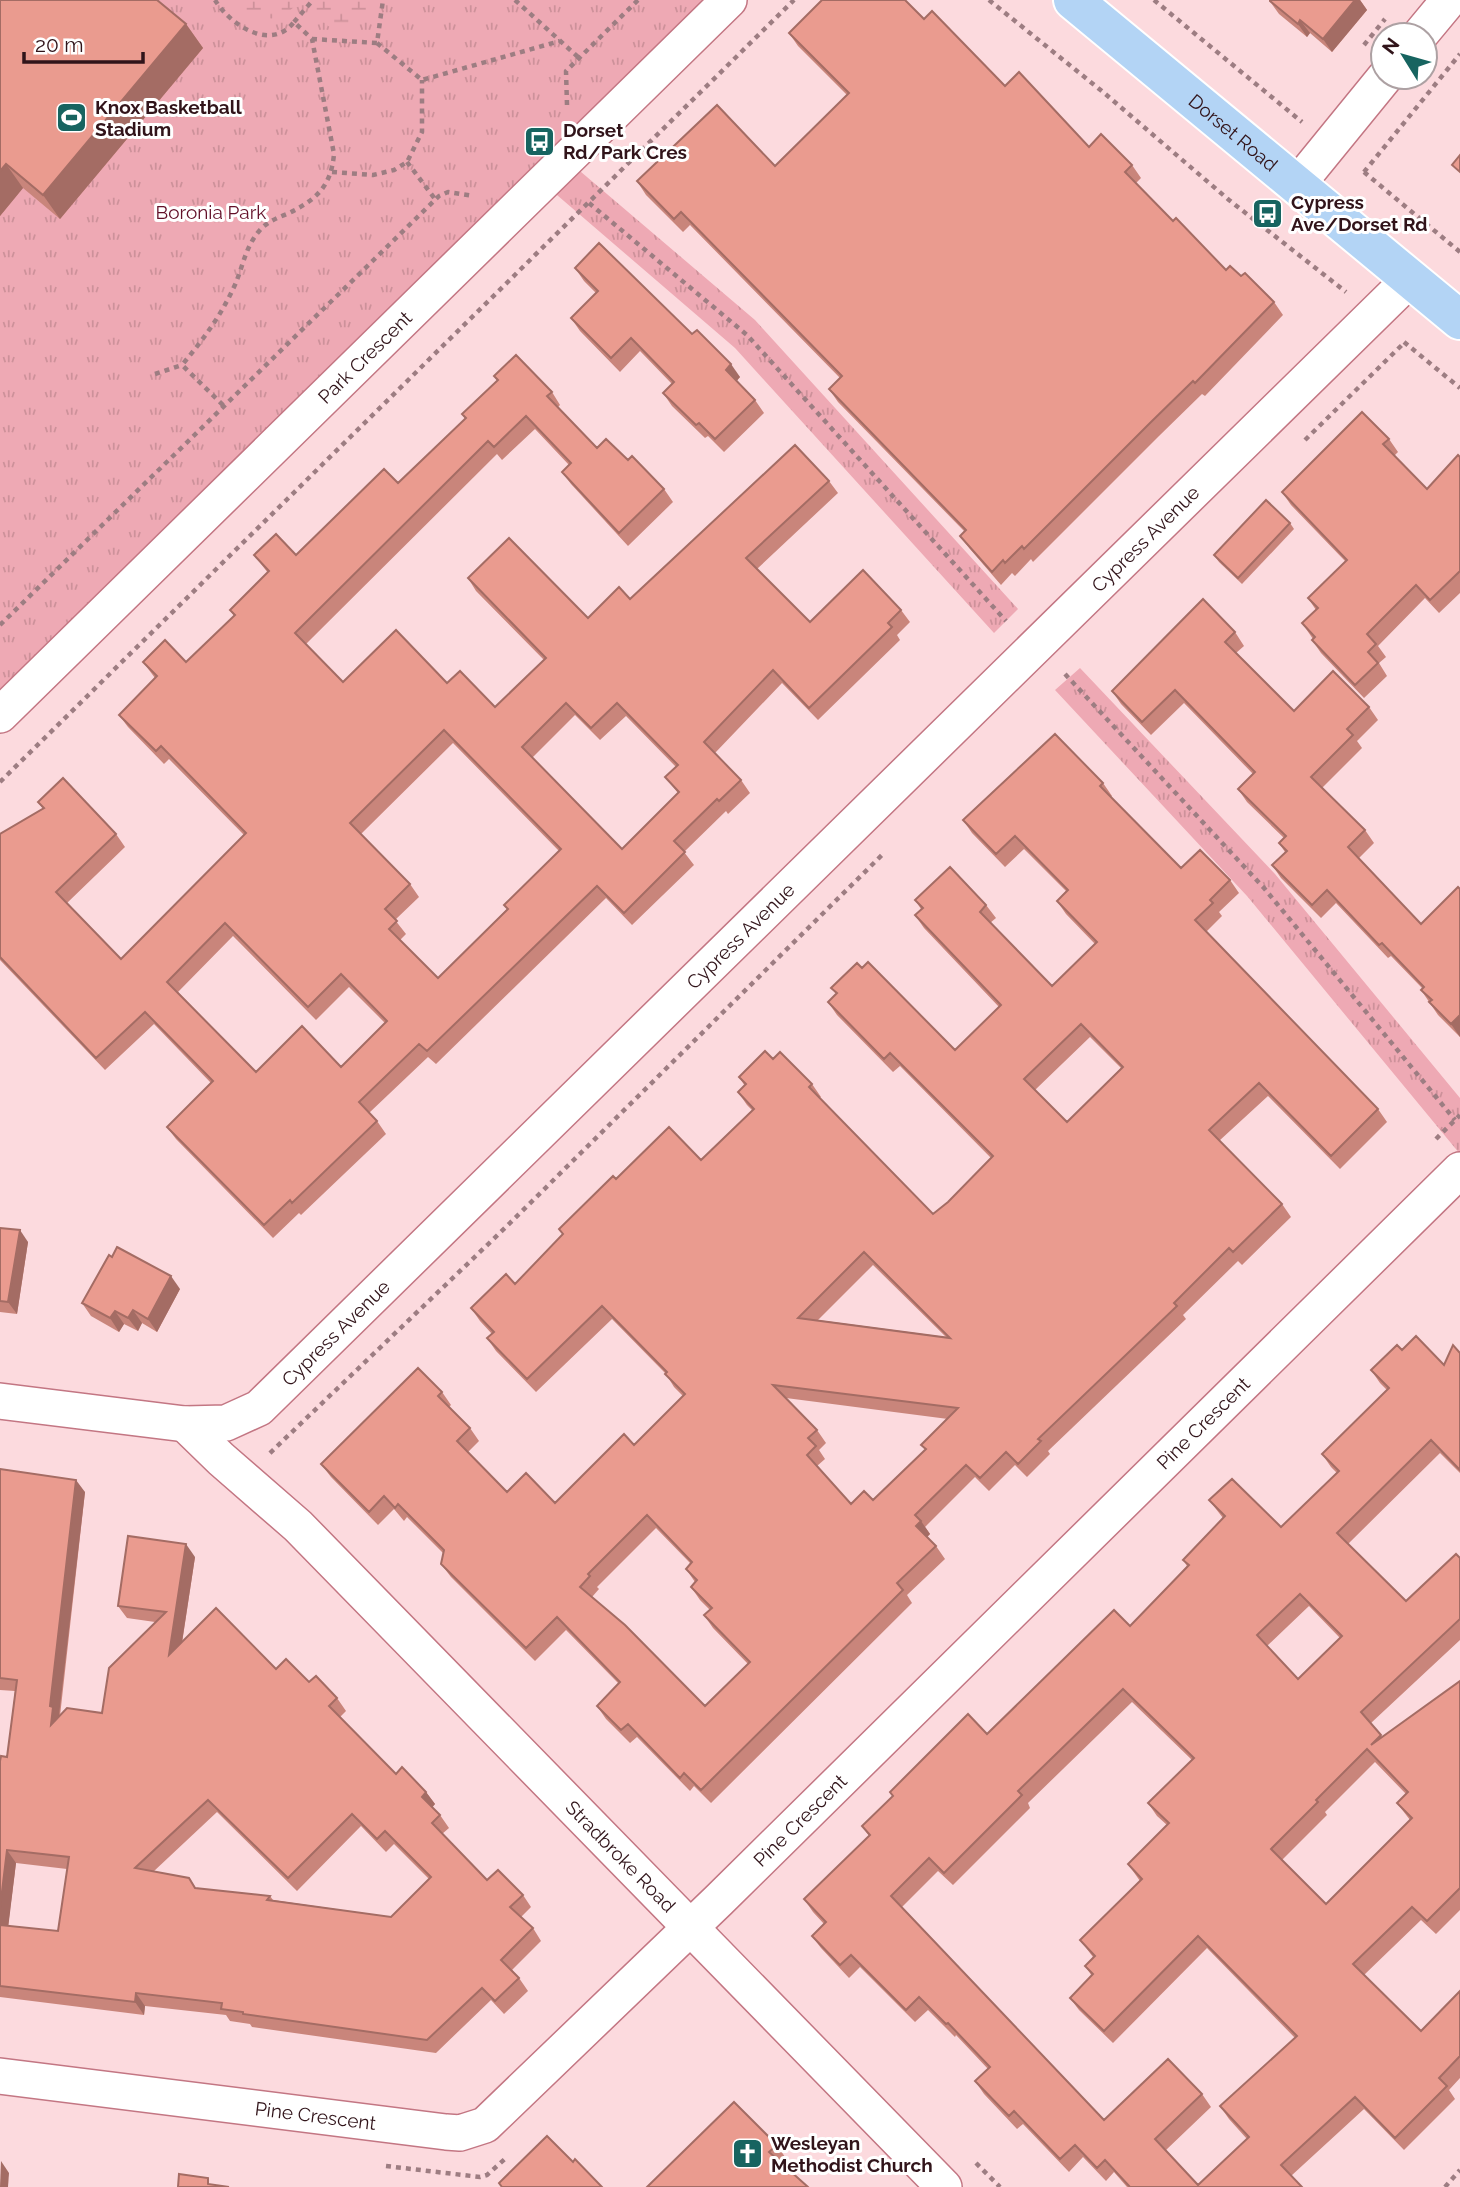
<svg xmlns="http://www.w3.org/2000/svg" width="1460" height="2187" font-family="Raleway,sans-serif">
<defs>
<pattern id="grass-tufts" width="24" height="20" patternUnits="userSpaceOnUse" patternTransform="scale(1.75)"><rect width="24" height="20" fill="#eea9b4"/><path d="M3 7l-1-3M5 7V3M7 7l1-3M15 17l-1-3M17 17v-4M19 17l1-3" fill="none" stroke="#cd919a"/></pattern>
<pattern id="wetland-marsh" width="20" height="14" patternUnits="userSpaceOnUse" patternTransform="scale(1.75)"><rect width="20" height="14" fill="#eea9b4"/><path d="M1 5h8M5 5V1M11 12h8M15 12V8" fill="none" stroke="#cd919a"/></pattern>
</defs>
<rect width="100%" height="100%" fill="#fcdade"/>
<g fill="url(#grass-tufts)">
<path d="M0,0h729l-162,160 188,160 263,289 -24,24 -259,-285 -192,-165 -543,532z"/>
<path d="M1080,668l195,206 185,224v56l-213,-258 -192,-206z"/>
</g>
<g fill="url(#wetland-marsh)">
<path d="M235,0h67l-22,19c-20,0 -32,-5 -45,-19z"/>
<path d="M307,0h67c-7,19 -31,43 -50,22 -6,-7 -10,-15 -17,-22z"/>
</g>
<path fill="#eea9b4" d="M552,0h41l-16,20z"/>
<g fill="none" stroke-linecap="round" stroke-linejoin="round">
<defs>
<g id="street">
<path d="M1420,35l29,-35"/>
<path d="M1297,185l88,-108"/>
<path id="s1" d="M0,715l729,-715"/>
<path id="s2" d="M0,1401l185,23 41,-1 33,-15 1151,-1129"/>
<path id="s3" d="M185,1424l36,35 77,67 646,661"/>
<path id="s4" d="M0,2076l446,56 14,1 25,-8 234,-225 741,-730"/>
</g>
<g id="primary">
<path id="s5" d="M1073,0l387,320"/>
</g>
</defs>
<use href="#street" stroke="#c37683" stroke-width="38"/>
<use href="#primary" stroke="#fff" stroke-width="42"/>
<g stroke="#9d7d82" stroke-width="4.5" stroke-dasharray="5 5" stroke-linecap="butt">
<path d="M215,0c15,25 56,52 79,22l18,17 22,115c-3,33 -18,46 -47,60 -10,4 -20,8 -27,16 -16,18 -17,39 -27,59 -13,28 -31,52 -51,76l42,41"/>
<path d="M515,0l63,57"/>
<path d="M989,0l114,92 126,108 117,92"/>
<path d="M1154,0l148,122"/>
<path d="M294,22l19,-22"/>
<path d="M312,39l65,4 6,-43"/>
<path d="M377,43l45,37 138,-39"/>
<path d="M1364,45l21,-26"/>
<path d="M567,105l-1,-34 72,-71"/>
<path d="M407,162l28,37"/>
<path d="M332,172l41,3 21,-5 13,-8 15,-30v-52"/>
<path d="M1364,172l96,-118"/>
<path d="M1364,172l96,80"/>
<path d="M589,203l158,132 259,286"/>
<path d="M1404,342l56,46"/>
<path d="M155,374l27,-9"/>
<path d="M1305,440l100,-98"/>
<path d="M0,625l439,-429 9,-4 26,4"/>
<path d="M1065,674l199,214 191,232"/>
<path d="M0,782l794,-782"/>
<path d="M1436,1139l24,-24"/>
<path d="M270,1453l236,-226 378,-374"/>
<path d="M976,2163l24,24"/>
<path d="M386,2166l94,11 7,-2 19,-17"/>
<path d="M1445,2187l15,-17"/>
</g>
<use href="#street" stroke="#fff" stroke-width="35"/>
<use href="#primary" stroke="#b3d4f5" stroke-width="38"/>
</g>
<g fill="#c9857b" fill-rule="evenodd">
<path d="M0,0l186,24 17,24 -143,171 -37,-31 -23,28z"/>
<path d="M1269,0h91l7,10 -35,42 -22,-19 -3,4 -28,-23z"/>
<path d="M924,19l81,67 84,61 43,18 9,13 -5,5 37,38 53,49 15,6 33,26 9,13 -78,81 -3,-2 -43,42 -126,126 -2,-3 -16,17 -3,-3 -11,12 -31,-36 -10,-13 5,-4 -127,-130 -9,-13 11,-11 -150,-153 -7,7 -37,-37 -9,-14 138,-15 72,-71 -49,-49 -9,-13z"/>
<path d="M575,268l117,66 48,43 -4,4 19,19 9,13 -40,39 -16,-16 -3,2 -33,-32 -9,-13 9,-9 -32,-33 -20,21 -40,-41 -9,-13 25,-25 -12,-12z"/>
<path d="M494,376l58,16 8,13 -2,2 39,41 31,12 36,29 9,13 -45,44 -57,-62 -9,-12 7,-7 -34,-36 -33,31 -5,-6 -191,190 37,38 104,1 48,24 49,-47 -68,-69 -8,-13 120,40 42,-19 199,-118 9,12 -81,76 53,53 91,-12 9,12 -13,13 3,5 -82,80 -36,-37 -67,70 26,27 9,13 -22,21 -2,-3 -42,41 10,13 -62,60 -26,-27 -170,166 -8,-7 -59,56 8,8 9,13 -85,81 -2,-2 -26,25 -97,-99 -9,-12 44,-44 -57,-59 -49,46 -105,-110v-126l43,-25 -5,-7 78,32 9,13 -58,56 54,56 123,-124 -75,-76 -5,5 -36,-37 -9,-12 36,-37 -12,-16h43l48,-46 -4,-6 38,-37 -14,-18h42l102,-72 67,-64 -3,-5 35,-33zM575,715l25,25 26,-24 50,51 -11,10 13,16 -56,56 -90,-91zM453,743l106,108 -55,54 3,4 -69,69 -38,-38 6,-6 -11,-14 24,-23 -9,-13 -49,-50zM233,936l83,84 33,-33 36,36 -44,44 -85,5 -78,-80z"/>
<path d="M1389,439l9,13 -4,4 33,33 33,-32v136l-21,20 -14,-15 -47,48 8,11 -7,6 8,13 -23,22 -43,-45 -9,-13 1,-1 -11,-16 14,-13 -8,-12 38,-36 -55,-57 -9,-13z"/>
<path d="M1290,523l4,6 -52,55 -23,-22 -5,-7z"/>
<path d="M1235,632l9,14 -8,7 58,58 75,-4 9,13 -21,21 5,7 -40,40 43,42 9,13 -15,15 62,66 39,-35v148l-22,-22 -17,-25 2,-1 -32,-33 -3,2 -52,-55 -15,15 -40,-40 -9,-13 13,-13 -6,-9 5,-5 -37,-36 -9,-13 15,-15 -69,-71 -33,32 -30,-31 -9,-13z"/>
<path d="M1103,783l9,13 -1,1 70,71 49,12 9,13 -20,19 3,4 -16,16 172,177 9,13 -47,47 -72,-73 -49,45 63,63 9,13 -49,48 -4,-4 -55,54 3,4 -138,132 2,3 -23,23 -12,-12 -26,26 -14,-14 -50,50 5,7 -3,3 9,9 9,13 -38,36 5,8 -201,200 -17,-17 -4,5 -53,-54 -7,6 -24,-24 -9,-13 22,-22 -53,-54 -31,31 -84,-84 -10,-13 2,-11 -36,-36 -3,4 -10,-12 -16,16 -47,-48 -10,-13 121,-72 9,13 -2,2 21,21 9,13 -11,11 39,40 48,11 79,-58 49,-49 -9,-9 -8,-13 -54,-55 -76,73 -40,-41 -9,-13 5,-4 -12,-13 -9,-13 44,-24 48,-50 -4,-5 57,-50 85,-19 51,-50 -5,-5 -9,-13 7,-6 -6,-9 34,-18 39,25 9,13 -2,1 114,116 15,-12 43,-44 -91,-92 -7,6 -56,-57 -9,-13 8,-8 -5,-6 124,62 44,-43 -75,-79 -9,-13 6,-6 -6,-9 71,5 10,13 -6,5 62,63 43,-42 -29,-30 -9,-13 9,-10 -42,-42 -19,18 -33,-34 -9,-13zM1090,1037l31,31 -54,54 -32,-32zM873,1265l73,72 -128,-17zM786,1398l162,21 -27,26 4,5 -52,50 -22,4 -34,-38 8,-7 -6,-9 7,-7 -9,-13zM656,1528l35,36 -5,5 9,13 -4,5 9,13 10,10 -6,5 9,13 35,36 -43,42 -113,-109 7,-8 -2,-2z"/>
<path d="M0,1228l28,14 -11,72 -17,-2z"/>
<path d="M180,1289l-23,43 -15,-9 -4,8 -14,-7 -5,8 -28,-16 -9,-13z"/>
<path d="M1402,1350l42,15 16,-12v120l-20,-20 -92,91 58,57 54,-43v82l-89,83 11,14 78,-56v229l-24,24 -15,-14 -57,55 57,56 39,-40v87l-11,12 6,9 -51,51 -40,-41 -73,67 11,11h-175l-13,-15 -8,9 -23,-24 -14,15 -46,-48 -6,5 -33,-35 -9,-13 13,-12 -32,-34 -1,2 -27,-27 -13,12 -55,-55 -11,11 -28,-30 -9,-12 12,-12 -11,-12 -9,-13 65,-63 -7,-10 31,-30 -3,-4 97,-58 143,-108 57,-60 -4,-6 40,-42 -14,-18 72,27 56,-54 -6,-6 -9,-13 65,-64 -7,-7 -9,-13zM1309,1606l31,32 -42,41 -31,-33zM1132,1702l60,58 -44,43 9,13 10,9 -39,39 12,17 -60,59 13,17 -8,9 7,10 -22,22 9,12 34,33 94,-95 88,90 -75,68 9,13 18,20 -49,46 -32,-35 45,-43 -9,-13 -98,26 -202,-213 36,-36 15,14 77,-77 -2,-5zM1375,1762l31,32 -9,9 13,17 -84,84 -44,-44 45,-45 -2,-3z"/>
<path d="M0,1469l85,23 -25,224 42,-3 53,-91 -28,-4 -9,-12 77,-49 -13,86 94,26 33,13 28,16 9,13 -6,6 56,57 30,18 9,12 -3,3 8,8 9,13 -7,6 45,46 36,15 8,12 -10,10 12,11 8,13 -29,29 7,8 9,13 -24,23 -13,-14 -55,53 -184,-26 -2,-3 -20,-3 -4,-6 -81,-9 -1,9 -144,-18v-236l7,-4 8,-66 -15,-1zM217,1812l80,79 64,-65 25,26 8,-8 35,35 -38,38 -118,-17 -3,-4 -74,-8 -7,-10 -36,-6zM16,1863l51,6 -9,62 -50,-5z"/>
<path d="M777,2145l10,15 -5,5 -135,22z"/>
</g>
<g fill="#a46c64">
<path d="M1355,0h5l7,10 -35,42 -9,-13z"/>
<path d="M1300,20l10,13 -3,4 -9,-13z"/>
<path d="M186,24l17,24 -143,171 -17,-24z"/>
<path d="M6,164l17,24 -23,28v-45z"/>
<path d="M731,364l9,13 -5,6 -9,-13z"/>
<path d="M1460,1015v22l-9,-13z"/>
<path d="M20,1230l8,12 -11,72 -9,-12z"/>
<path d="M171,1276l9,13 -23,43 -9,-13z"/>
<path d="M133,1310l9,13 -4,8 -10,-13z"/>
<path d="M115,1311l9,13 -5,8 -9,-14z"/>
<path d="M76,1480l9,12 -26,223 3,4 -11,6 -1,-19z"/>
<path d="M921,1521l9,13 -5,5 -9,-13z"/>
<path d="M186,1544l9,13 -17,111 -9,-13z"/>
<path d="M426,1792l9,12 -4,5 -9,-12z"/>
<path d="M7,1850l9,13 -9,74 -7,-10v-19z"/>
<path d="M136,1993l9,13 -1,9 -9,-13z"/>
<path d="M1,2161l8,12 -1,14h-8z"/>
</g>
<g fill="#ea9b8f" stroke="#a46c64" stroke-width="2" fill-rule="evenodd">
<path d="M0,0h157l29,24 -143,171 -37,-31 -6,7z"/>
<path d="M822,0h83l19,19 8,-8 73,75 14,-14 70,75 12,-13 31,31 -7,7 48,49 3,-3 50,52 4,-4 11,10 4,-3 29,29 -79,81 -2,-2 -43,42 -126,126 -2,-3 -17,17 -2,-3 -11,12 -32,-36 6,-6 -137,-141 13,-13 -161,-164 -7,7 -37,-38 80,-76 58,61 74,-73 -60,-60z"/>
<path d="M1270,0h85l-32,39 -23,-19 -2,4 -28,-23z"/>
<path d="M1460,155v17l-8,-7z"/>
<path d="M599,243l93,91 5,-4 34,34 -5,6 29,30 -40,39 -16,-16 -3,2 -33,-32 11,-11 -43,-44 -20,20 -40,-40 27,-27 -23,-23z"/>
<path d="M516,355l36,37 -5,4 50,52 9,-9 22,21 4,-4 32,33 -45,44 -57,-61 9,-9 -45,-47 -32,31 -6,-6 -193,192 48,49 53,-52 51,53 13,-12 35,36 51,-49 -78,-80 41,-40 79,80 31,-31 11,12 165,-154 34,36 -83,77 64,64 53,-52 38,40 -13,13 4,4 -83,81 -36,-38 -69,72 37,38 -22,21 -2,-2 -43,42 11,11 -61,61 -27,-27 -170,165 -8,-7 -60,58 18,19 -85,82 -2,-3 -26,25 -97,-98 46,-46 -68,-69 -49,46 -96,-101v-123l44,-26 -6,-6 25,-24 53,56 -60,58 65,67 125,-126 -85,-87 -5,5 -37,-36 38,-39 -14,-14 22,-22 21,22 49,-47 -5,-5 39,-39 -15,-16 22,-21 20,21 88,-86 14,14 68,-65 -4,-4 36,-34 -4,-4zM566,703l25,25 26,-25 61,62 -13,12 14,15 -57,57 -100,-102zM444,730l117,119 -57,56 4,4 -70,69 -49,-49 8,-8 -12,-12 25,-25 -60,-61zM225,923l83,84 33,-33 46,47 -46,46 -39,-41 -46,46 -89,-90z"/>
<path d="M1362,412l27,27 -6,5 44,45 31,-34 2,2v114l-30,29 -14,-15 -49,49 9,10 -8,8 10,11 -23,22 -43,-45 3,-3 -13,-14 16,-15 -10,-10 39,-38 -65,-68z"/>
<path d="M1266,500l24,23 -52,55 -24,-23z"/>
<path d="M1203,599l32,33 -10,10 69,69 39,-40 36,36 -22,22 6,6 -42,42 54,53 -17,17 73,77 37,-37 2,2v126l-9,9 -22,-22 3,-2 -11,-10 3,-3 -42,-44 -3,2 -52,-55 -15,15 -40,-40 15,-14 -8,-8 7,-7 -48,-47 17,-17 -80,-82 -33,32 -30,-31z"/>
<path d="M1055,734l48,49 -3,3 81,82 19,-18 30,30 -20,20 3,3 -18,17 183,189 -47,47 -72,-73 -50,47 73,74 -49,48 -4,-4 -55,55 3,3 -139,133 3,2 -23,23 -12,-12 -26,26 -14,-13 -51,50 6,6 -5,5 20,20 -39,37 6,7 -202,200 -17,-17 -4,5 -52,-54 -7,6 -24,-24 23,-24 -63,-65 -31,31 -85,-84 3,-14 -46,-46 -3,4 -11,-12 -15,16 -48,-48 97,-96 24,24 -4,4 32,32 -13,13 50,51 19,-19 29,30 69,-69 10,11 51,-51 -20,-20 2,-2 -65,-66 -75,73 -40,-41 7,-6 -23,-24 35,-34 9,10 48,-50 -4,-5 54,-53 3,3 53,-52 32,33 53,-51 -16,-17 8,-8 -7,-7 26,-26 8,8 7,-7 32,32 -3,3 124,127 15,-12 45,-46 -103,-103 -6,6 -56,-57 9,-9 -6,-5 26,-25 5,5 6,-6 87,88 46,-45 -86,-90 8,-7 -8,-8 35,-33 36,38 -6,7 72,74 45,-44 -40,-41 11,-11 -53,-54 -19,18 -33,-34zM1081,1024l42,43 -56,55 -43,-43zM864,1252l86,86 -152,-20zM773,1385l185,23 -37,37 5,4 -53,51 -9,-9 -13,13 -44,-49 9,-9 -8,-8 9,-8zM647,1515l45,47 -6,7 11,11 -6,7 21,21 -8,7 46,47 -45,44 -80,-81 -45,-38 10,-11 -2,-2z"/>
<path d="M0,1228l20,2 -12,72 -8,-1z"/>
<path d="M117,1247l54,29 -23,43 -15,-9 -5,8 -13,-7 -5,7 -28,-15 27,-48 3,2z"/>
<path d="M1416,1336l28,29 9,-20 7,8v117l-29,-30 -94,93 69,68 50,-47 4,4v61l-99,93 20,23 -10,10 89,-64v207l-33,33 -15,-14 -59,57 68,67 39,-40v65l-21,22 8,8 -52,52 -40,-41 -74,68 21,22h-172l-25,-27 -8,8 -22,-23 -15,14 -46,-48 -5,5 -34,-35 15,-14 -42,-44 -2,1 -27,-27 -13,13 -55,-55 -11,10 -28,-29 14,-14 -22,-23 66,-64 -8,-9 31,-30 -3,-4 78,-78 19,20 127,-124 16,16 59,-61 -6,-5 42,-44 -16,-16 23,-21 49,48 58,-56 -17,-17 67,-66 -18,-18 26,-25 5,5zM1300,1594l42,42 -44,43 -41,-44zM1123,1689l71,69 -46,45 21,20 -41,41 14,15 -62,61 15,16 -10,10 8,8 -23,24 34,33 94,-95 99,100 -77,70 29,31 -51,48 -43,-46 47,-45 -34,-35 -64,61 -213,-224 38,-38 15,15 78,-78 -4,-4zM1367,1749l41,43 -11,11 15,15 -86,86 -55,-55 47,-47 -2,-2z"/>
<path d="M0,1469l76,11 -26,226 3,1 -2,18 16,-17 35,5 7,-45 57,-56 -48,-6 10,-70 58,8 -17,111 47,-47 60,61 10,-10 23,23 7,-6 21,22 -8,8 67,68 6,-7 24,25 -4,5 18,18 -8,8 55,57 11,-10 25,25 -13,12 23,21 -32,32 18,18 -24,23 -13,-13 -55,52 -184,-26v-2l-22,-3 1,-6 -86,-10 -1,9 -135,-16v-61l58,6 11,-74 -62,-7 -7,58v-147l1,-5 6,1 10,-77 -17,-2zM208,1800l80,78 64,-64 25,25 8,-8 46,46 -40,40 -124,-17 3,-4 -75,-8 -6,-10 -54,-10z"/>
<path d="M734,2102l43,43 -8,7 39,35h-161z"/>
<path d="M547,2136l26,26 2,-3 27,28h-100l-3,-4z"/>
<path d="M179,2174l29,4v6l21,3h-51z"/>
</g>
<defs>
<symbol id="stadium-square" viewBox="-11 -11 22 22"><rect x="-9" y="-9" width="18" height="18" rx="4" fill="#176460" stroke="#fff"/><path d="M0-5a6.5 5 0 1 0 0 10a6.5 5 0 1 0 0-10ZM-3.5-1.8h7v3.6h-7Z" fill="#fff"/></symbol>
<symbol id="bus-square" viewBox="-11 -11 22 22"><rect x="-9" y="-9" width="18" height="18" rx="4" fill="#176460" stroke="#fff"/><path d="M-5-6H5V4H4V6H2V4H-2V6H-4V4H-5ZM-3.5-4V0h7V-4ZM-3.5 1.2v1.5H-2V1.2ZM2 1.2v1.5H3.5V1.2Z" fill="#fff"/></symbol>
<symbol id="church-square" viewBox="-11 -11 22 22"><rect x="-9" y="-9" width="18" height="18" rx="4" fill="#176460" stroke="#fff"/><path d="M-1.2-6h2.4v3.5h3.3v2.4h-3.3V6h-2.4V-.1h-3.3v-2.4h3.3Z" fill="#fff"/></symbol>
</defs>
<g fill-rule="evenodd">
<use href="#stadium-square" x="54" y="100" width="35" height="35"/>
<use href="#bus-square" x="522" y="124" width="35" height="35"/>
<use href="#bus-square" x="1250" y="196" width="35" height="35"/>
<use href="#church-square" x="730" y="2136" width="35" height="35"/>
</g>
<g text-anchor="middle" stroke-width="6" stroke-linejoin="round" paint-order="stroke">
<g font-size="19" font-weight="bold" fill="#31141a" stroke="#fff" text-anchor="start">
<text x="95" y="114">Knox Basketball<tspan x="95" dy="22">Stadium</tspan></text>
<text x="563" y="137">Dorset<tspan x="563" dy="22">Rd/Park Cres</tspan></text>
<text x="1291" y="209">Cypress<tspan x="1291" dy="22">Ave/Dorset Rd</tspan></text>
<text x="771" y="2150">Wesleyan<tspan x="771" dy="22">Methodist Church</tspan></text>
</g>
<g font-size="19" fill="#31141a" stroke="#fff">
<text dy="7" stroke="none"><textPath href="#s5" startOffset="208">Dorset Road</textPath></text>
<text dy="7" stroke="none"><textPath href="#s1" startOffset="511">Park Crescent</textPath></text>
<text dy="7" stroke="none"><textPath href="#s2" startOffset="1505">Cypress Avenue</textPath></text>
<text dy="7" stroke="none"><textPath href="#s2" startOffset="938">Cypress Avenue</textPath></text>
<text dy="7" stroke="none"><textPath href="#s2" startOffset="371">Cypress Avenue</textPath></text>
<text dy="7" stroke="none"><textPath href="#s4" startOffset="1494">Pine Crescent</textPath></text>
<text dy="7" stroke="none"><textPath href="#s4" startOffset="928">Pine Crescent</textPath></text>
<text dy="7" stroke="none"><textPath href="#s3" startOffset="614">Stradbroke Road</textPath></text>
<text dy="7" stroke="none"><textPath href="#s4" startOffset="318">Pine Crescent</textPath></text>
</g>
<g font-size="19" fill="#620f28" stroke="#fff">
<text x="211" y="219">Boronia Park</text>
</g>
</g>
<g transform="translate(1404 56) rotate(307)"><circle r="33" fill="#ffffff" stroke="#ada1a3" stroke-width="2"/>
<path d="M0-5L12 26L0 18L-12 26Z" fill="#176460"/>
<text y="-10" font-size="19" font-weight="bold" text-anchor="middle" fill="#31141a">N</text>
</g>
<path d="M24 52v10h119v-10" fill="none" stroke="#31141a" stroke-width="3.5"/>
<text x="35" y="52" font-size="21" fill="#31141a" stroke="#ffffff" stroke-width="5" paint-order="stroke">20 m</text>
</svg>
